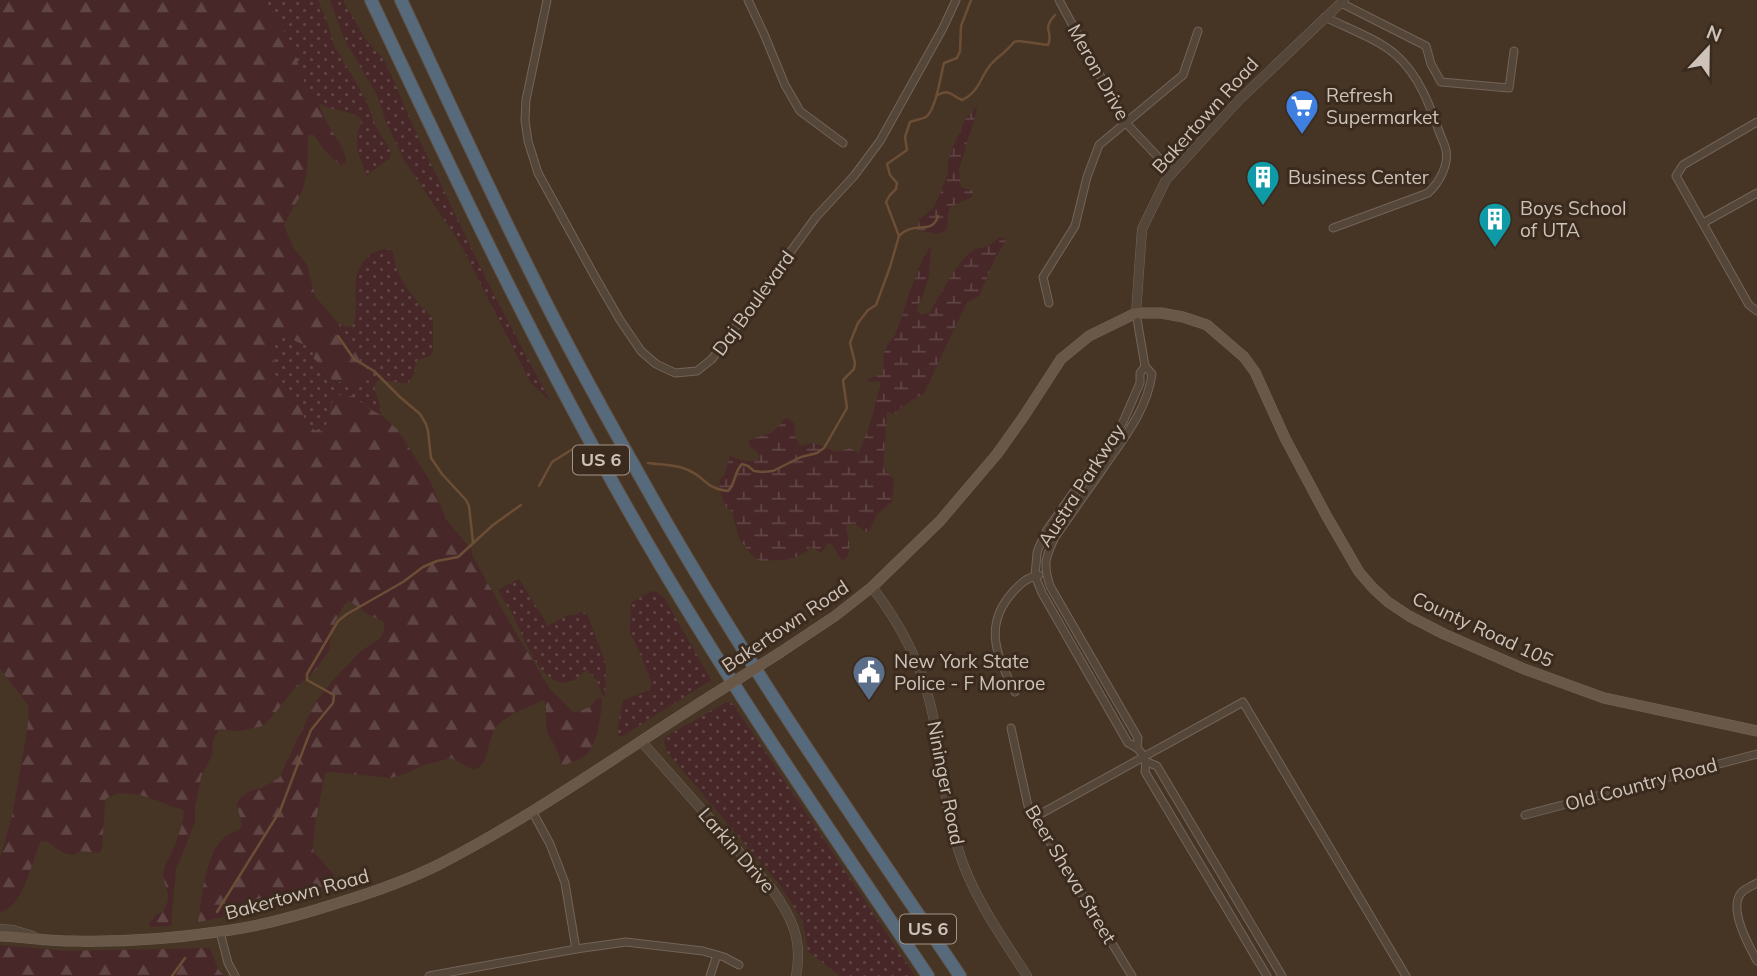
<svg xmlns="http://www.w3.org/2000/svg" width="1757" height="976" font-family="Mulish,sans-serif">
<defs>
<pattern id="grass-dots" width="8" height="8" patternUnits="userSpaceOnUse" patternTransform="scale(1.75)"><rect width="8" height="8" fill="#472728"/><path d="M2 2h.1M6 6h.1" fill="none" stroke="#604545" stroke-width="1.8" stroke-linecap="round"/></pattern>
<pattern id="forest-firs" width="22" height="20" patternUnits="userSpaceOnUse" patternTransform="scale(1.75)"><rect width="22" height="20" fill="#472728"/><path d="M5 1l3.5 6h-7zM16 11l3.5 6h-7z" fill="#604545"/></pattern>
<pattern id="wetland-marsh" width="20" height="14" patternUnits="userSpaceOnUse" patternTransform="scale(1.75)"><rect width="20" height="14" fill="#472728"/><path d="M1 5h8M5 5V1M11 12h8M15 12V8" fill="none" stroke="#604545"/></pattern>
</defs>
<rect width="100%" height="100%" fill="#463425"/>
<g fill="url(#grass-dots)">
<path d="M265,0h53l11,27 4,17 33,56 10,27 15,24 -1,7 -23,17c-9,-20 -14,-33 -5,-55 -12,-13 -37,-7 -49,-22 -11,-14 -14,-34 -21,-50 -7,-17 -17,-33 -27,-48z"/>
<path d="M330,0h13l22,39 20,22 32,74 73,152 60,114 -19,-18 -70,-138 -57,-85 -18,-38 -8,-25 -35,-61z"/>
<path d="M388,249l5,3c3,27 21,48 40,66v34l-3,4 -13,4 -3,9v5l-6,9 -30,-3c-6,7 -3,11 0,19 2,5 3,11 3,16l-24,-15 -26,2 -3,22 -8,9 -12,-6 -11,-27 -15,-13 -7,-13 -2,-36 6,-5 28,13 6,7 51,16 -13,-26 -14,-21 8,4 7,1c10,-20 -3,-42 9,-61 6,-12 13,-15 27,-17z"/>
<path d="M519,579l29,47 20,-11h7l7,-3 5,2 19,50 -1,33 -3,-2 -5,-15 -10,-10c-6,3 -11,10 -18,12 -28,6 -45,-44 -54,-63 -5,-9 -11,-19 -17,-29z"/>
<path d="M652,591l5,1 8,7 46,81 -90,57 -2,-1 -2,-4 6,-32 27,-10 2,-6 -9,-24 -13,-28 1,-29z"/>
<path d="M727,702l6,2 182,272h-75l-32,-25 -5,-30 -23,-36 -113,-133 -3,-10 3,-6z"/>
</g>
<g fill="url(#forest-firs)">
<path d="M0,0h265l13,19 16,32 12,37 13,16 8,19 16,26 3,11 -1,4 -4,1c-12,-8 -20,-19 -27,-30h-6c-1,19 1,37 -6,56 -5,12 -14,23 -18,35l9,21 14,18 8,31 22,26 14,21 13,26 3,11 -5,7 -14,-6 -14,2 -3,-5v-4l-17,-15 -1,-6 -6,-7 -28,-12 -6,4 2,36 7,13 15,13 11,27 12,5c13,-11 7,-25 17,-37h9l9,2 14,12 12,6 16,14 33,52 17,40 25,29v5l39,70 39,64 24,24 16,-6 7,-9 5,1c0,13 -5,44 -14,54 -6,6 -17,9 -25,13l-8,-20 -7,-12 -2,-8v-18l-2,-8c-17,8 -42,15 -51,32 -6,13 -4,32 -19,38l-23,-12 -28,7 -18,9 -15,4 -58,-6 -7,1 -11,57 -1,21 21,24 -15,17 -9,4 -31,10 -81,16c4,-24 7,-69 27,-85 4,-3 10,-5 15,-8l2,-5 -5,-18 2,-7 11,-8 12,-3 17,-10 36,-75 19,-24 27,-28 20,-13 2,-5 2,-10 -17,-9 -20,-14 -6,8 -10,20 -3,22 -14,21 -22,19 -17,22 -13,14 -25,5 -18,-2 -5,7 -3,8 1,9 -12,24 -6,29v16l-19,47 -5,56 -2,1 -19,1 -1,-3 8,-10 6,-2c13,-22 -3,-25 1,-43 1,-5 5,-10 7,-15 6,-14 12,-28 13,-43l-3,-2 -5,-1c-20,-7 -51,-24 -71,-8l-3,48 -3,5 -19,-2 -7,4c-5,-1 -10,-2 -14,-5 -7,-5 -10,-9 -18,-9 -10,20 -16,65 -41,71v-53l12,-43 15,-84 2,-20 -1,-7 -28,-36z"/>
<path d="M0,945l65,6 145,-3 8,21 6,7h-224z"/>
</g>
<g fill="url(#wetland-marsh)">
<path d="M975,107l2,3 -18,59 2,18 12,4 -1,6 -22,10 -2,6 -1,16 -9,5 -21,-4 3,-11 12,-10 8,-14 8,-22v-13l18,-43 6,-4z"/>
<path d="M1000,237l6,3 -12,20 -15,36 -12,6 -43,91 -24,15 -3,5 -4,1 -6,-3 -4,57 11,11 -2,23 -15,12 -8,17 -4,1 -11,-9 -8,3c1,12 9,26 -3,34l-4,-4 -7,-12 -4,-1 -7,10 -11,-7 -4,6 -14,7 -31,2 -5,-2 -7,-7 -10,-14 -7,-26 -7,-6 -6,-19 1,-7 5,-6 5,-19c7,5 20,8 28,5l2,-3 -3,-5 -7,-6 -1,-6c19,-8 21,-1 35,-21l3,-1 8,6 -1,11 6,11 14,-3 22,9 14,-4 9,5 11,-29 11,-41 -2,-2 -10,1 -2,-2 16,-7c1,-8 -1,-15 2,-22 2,-7 8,-11 11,-18 8,-20 22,-74 35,-86l-2,29 -6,19 -7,15 5,5 9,-3 24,-41 13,-16 8,-6 14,-3z"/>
</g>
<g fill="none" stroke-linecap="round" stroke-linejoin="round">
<g stroke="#6c4e36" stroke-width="2.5">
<path d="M936,96c15,-8 14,-1 26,4 18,-8 18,-24 30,-37 7,-7 15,-12 22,-21l5,-1 29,4c6,-14 -7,-15 7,-30"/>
<path d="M899,236c15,-16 33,0 39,-20"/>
<path d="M338,336l16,23 20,12 26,26 20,17 6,10 2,7 3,27 11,16 24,26 3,6 4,36"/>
<path d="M648,463c13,2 29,1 40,7 17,7 18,19 40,21 8,-8 6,-19 14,-27l6,2 6,5 8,1 11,-1 28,-14 16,-4 7,-5 23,-40 -4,-28 11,-11 1,-6 -5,-20 1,-3 7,-17 10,-13 8,-5 14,-38 9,-31 -13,-34 4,-7 6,-6 1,-6 -7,-8 -3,-11 20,-14 -2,-13 5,-15c5,-2 12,-3 16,-5 10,-7 15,-43 18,-54l13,-5 3,-7 1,-25 10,-26"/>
<path d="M539,486l13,-24 24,-15"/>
<path d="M217,912l63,-101 27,-71 4,-10 22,-27 1,-8 -27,-15v-6l31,-53 9,-7 56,-32 20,-15 14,-6 21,-4 35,-32 28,-20"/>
<path d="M172,976l13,-18"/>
</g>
<defs>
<g id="minor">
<path d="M547,0l-21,100 -1,20 3,21 10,32 56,102 26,45 21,31 15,13 19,9 22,-2 15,-12 104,-142 38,-41 26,-35 63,-113 13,-28"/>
<path d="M748,0l16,34 21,51 15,26 43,32"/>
<path d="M1059,0l67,123 46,49"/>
<path d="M1341,3l85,43 5,18 10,18 68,6 5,-37"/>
<path d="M1325,17c22,11 53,22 71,38 23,20 34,51 44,79 2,5 5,11 6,16 3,15 -7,33 -18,43l-95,35"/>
<path d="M1757,122l-74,43 -7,11 73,129 8,6"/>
<path d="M1703,223l54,-30"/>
<path d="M1049,303l-6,-26 32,-51 12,-49 12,-32 84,-70 15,-44"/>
<path d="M1136,313l9,53 7,8c-5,37 -30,66 -50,96 -16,22 -31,45 -47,67 -10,21 -12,27 -5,49l88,152 -1,9"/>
<path d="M1145,366l-5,7v10l-17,39 -76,108 -8,17 -2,6 -2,23 7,17 86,150c14,6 19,15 17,29l122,204"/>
<path d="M1015,692c-17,-34 -33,-65 -3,-99 9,-10 14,-15 27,-18"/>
<path d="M1011,728l17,78 104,170"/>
<path d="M1147,762l10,4 125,210"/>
<path d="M532,811l18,33 15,39 11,66"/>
<path d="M1525,815l232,-61"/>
<path d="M1035,817l208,-115 163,274"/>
<path d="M1757,883c-5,3 -11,5 -15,9 -15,15 7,54 15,69"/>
<path d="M220,932l8,31 7,13"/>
<path d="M429,976l147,-27 50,-7 77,9 21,6 15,8"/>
<path d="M710,976l7,-21"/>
</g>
<g id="tertiary">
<path d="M1136,313l6,-84 24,-49 73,-80 105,-100"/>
<path d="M872,587c27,35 49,76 59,120 11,47 12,95 27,142 14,46 43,87 69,127"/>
<path d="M641,741l130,147c21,29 32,52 25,88"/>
<path d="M0,929l13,1 20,6"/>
</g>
<g id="secondary">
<path d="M781,652l54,-36 37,-29 68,-66 57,-67 27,-38 37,-57 28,-23 47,-23h25l22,4 24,8 37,32 11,15 30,66 41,77 33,57 14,16 15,14 21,14 35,18 80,35 80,29 153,33"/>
<path d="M0,936c25,1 49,5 74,5 48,1 96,-2 143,-9 42,-5 84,-17 124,-30 33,-10 67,-22 99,-38 97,-50 186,-115 279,-173"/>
</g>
<g id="motorway">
<path d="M371,0c83,176 166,351 263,520 90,157 193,306 294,456"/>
<path d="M401,0c44,94 87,188 134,281 34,69 72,137 110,204 95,170 206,329 315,491"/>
</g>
</defs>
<use href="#minor" stroke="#726458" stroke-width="9"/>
<use href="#tertiary" stroke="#726458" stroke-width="10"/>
<use href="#secondary" stroke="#726458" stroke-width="11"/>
<use href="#motorway" stroke="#605144" stroke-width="14"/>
<use href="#minor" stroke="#55463a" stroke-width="7"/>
<use href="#tertiary" stroke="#55463a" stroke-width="9"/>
<use href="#secondary" stroke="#695848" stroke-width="10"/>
<use href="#motorway" stroke="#566a7c" stroke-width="12"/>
<defs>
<path id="secondary-bridge" d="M719,691l62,-39"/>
</defs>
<use href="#secondary-bridge" stroke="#726458" stroke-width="11" stroke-linecap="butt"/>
<use href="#secondary-bridge" stroke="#695848" stroke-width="10"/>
</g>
<defs>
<symbol id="supermarket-pin" viewBox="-11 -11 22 30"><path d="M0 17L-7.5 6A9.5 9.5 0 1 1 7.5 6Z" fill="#3f7fe0" stroke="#3b2b1e"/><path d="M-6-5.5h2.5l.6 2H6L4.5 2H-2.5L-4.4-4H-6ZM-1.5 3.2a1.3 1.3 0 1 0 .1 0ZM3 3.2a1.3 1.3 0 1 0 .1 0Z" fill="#fff"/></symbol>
<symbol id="building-pin" viewBox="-11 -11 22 30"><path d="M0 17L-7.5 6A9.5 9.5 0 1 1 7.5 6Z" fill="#0f9aa8" stroke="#3b2b1e"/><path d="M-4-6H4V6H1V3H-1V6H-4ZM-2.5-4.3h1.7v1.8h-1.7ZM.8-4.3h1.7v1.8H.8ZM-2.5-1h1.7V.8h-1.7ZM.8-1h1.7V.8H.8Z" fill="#fff"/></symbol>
<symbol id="civic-pin" viewBox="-11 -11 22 30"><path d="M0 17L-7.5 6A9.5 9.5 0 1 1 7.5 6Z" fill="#5c6f8a" stroke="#3b2b1e"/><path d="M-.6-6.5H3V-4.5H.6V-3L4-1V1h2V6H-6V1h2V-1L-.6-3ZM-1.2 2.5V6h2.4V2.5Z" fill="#fff"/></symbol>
</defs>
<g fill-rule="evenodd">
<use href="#supermarket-pin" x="1283" y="87" width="38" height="52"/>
<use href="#building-pin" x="1244" y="158" width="38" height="52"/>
<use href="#building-pin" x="1476" y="200" width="38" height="52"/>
<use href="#civic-pin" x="850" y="653" width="38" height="52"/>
</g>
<g text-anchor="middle" stroke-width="6" stroke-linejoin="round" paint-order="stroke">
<g fill="#3b2b1e" stroke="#a2958a" stroke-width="2">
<rect x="573" y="445.5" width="56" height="29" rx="5"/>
<rect x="900" y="914.5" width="56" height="29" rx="5"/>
</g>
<g font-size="18" font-weight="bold" fill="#cec3b8">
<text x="601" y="466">US 6</text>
<text x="928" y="935">US 6</text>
</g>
<g font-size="19" fill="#cec3b8" stroke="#3b2b1e">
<text transform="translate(1099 72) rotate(61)" y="7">Meron Drive</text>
<text transform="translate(1205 115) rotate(-48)" y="7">Bakertown Road</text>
<text transform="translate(753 303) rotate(-54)" y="7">Daj Boulevard</text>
<text transform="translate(1081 485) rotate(-57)" y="7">Austra Parkway</text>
<text transform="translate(785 626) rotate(-34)" y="7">Bakertown Road</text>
<text transform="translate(1483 629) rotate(25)" y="7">County Road 105</text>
<text transform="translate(946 783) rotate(79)" y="7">Nininger Road</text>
<text transform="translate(1641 784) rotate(-15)" y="7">Old Country Road</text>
<text transform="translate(737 850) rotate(49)" y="7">Larkin Drive</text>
<text transform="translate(1071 874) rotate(59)" y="7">Beer Sheva Street</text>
<text transform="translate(297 894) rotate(-15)" y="7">Bakertown Road</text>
</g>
<g font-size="19" fill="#cec3b8" stroke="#3b2b1e" text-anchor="start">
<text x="1326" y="102">Refresh<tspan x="1326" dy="22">Supermarket</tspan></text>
<text x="1288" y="184">Business Center</text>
<text x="1520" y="215">Boys School<tspan x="1520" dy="22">of UTA</tspan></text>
<text x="894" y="668">New York State<tspan x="894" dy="22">Police - F Monroe</tspan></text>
</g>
</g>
<g transform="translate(1708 49) rotate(22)" stroke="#3b2b1e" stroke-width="5" paint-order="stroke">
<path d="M0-5L12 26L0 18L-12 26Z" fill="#cec3b8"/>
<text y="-10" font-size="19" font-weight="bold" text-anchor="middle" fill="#cec3b8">N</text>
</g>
</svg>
